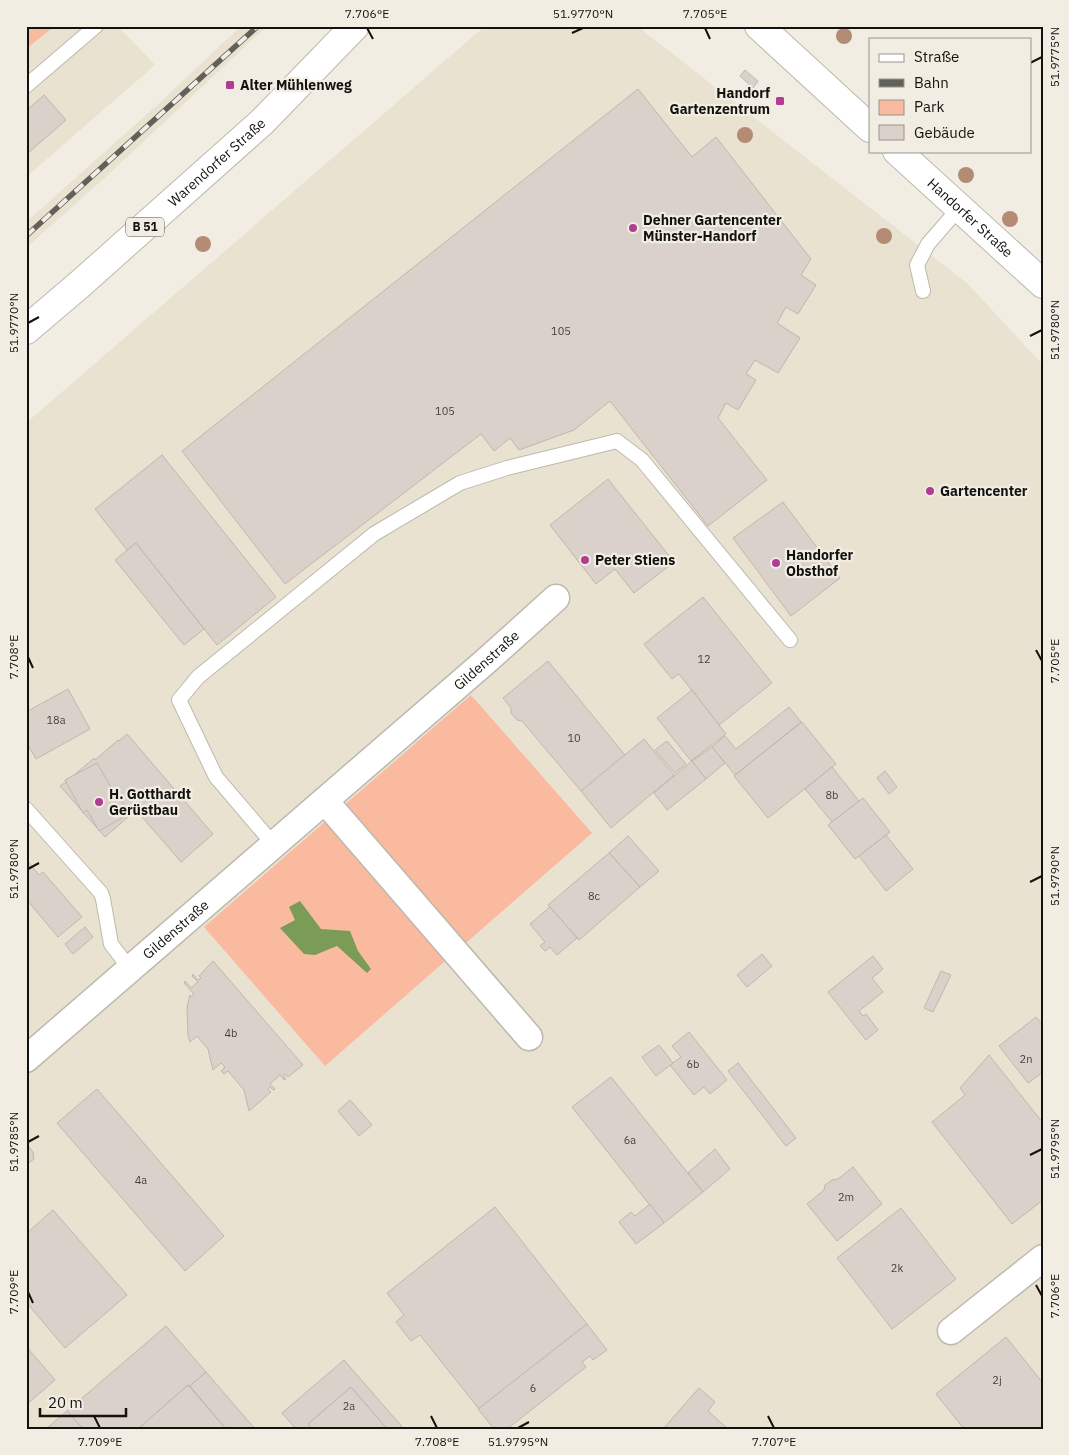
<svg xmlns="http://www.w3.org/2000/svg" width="1069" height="1455" font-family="'IBM Plex Sans',sans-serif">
<rect width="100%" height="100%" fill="#f2ede3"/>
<g fill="#eae2d1">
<path d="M55,26h63l37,39 -129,112v-128z"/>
<path d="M241,26h26l-159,149 -82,73v-26l129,-115z"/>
<path d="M485,26h152l331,258 75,81v1064h-1017v-1006z"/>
</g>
<g fill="#f9ba9f">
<path d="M26,26h29l-29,23z"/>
<path d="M471,695l121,138 -267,233 -121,-139z"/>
</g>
<path fill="#7b9c57" d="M300,901l21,28 29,2 8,20 13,18 -4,4 -30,-27 -22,9 -11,-1 -24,-26 15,-8 -6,-13z"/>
<g fill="#dad2ca" stroke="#bfb7af">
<path d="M745,70l13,11 -5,7 -13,-12z"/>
<path d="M638,89l54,68 24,-20 95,122 -10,16 15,10 -18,29 -12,-7 -9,16 23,15 -22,35 -23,-13 -9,14 10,6 -18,30 -12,-7 -8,15 49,62 -59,46 -98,-125 -36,29 -55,20 -9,-12 -16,13 -13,-17 -196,150 -103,-133z"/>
<path d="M44,95l22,25 -38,33 -2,-2v-40z"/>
<path d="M162,455l114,142 -59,48 -81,-102 -9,7 -32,-41z"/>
<path d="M608,479l66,83 -40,31 -19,-24 -19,15 -46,-59z"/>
<path d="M783,502l57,76 -49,38 -58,-78z"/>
<path d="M136,543l68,86 -20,16 -69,-85z"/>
<path d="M703,597l69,86 -53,42 -40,-51 -7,5 -28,-35z"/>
<path d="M548,661l77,94 -44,36 -59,-70 -5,-1 -6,-7v-5l-8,-10z"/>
<path d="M68,689l22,40 -54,30 -10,-17v-30z"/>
<path d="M692,690l34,44 -35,27 -34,-43z"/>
<path d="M789,707l12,15 -66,53 -23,-28 13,-11 11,13z"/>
<path d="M802,722l34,42 -68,54 -34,-42z"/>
<path d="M127,734l86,100 -32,28 -45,-52 -31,27 -45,-51 6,-4 -1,-2 8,-4 21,-18 1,2 23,-20 1,1z"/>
<path d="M644,739l30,36 -63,53 -30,-37z"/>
<path d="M667,741l19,23 -11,9 -20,-23z"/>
<path d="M712,747l13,16 -19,16 -14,-18z"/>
<path d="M692,761l14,18 -39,31 -13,-17z"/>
<path d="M97,763l18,31 2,-1 12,21 -30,17 -12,-21 -4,3 -18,-33z"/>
<path d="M832,767l27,34 -27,21 -27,-33z"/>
<path d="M885,771l12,16 -8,7 -12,-16z"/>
<path d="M863,798l27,34 -35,27 -27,-34z"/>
<path d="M886,835l27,34 -27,22 -27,-35z"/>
<path d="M628,836l31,35 -19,16 -31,-34z"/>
<path d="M609,853l31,34 -61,53 -31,-35z"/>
<path d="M26,859l13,16 4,-3 39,45 -24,20 -32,-38z"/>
<path d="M550,907l27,31 -20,17 -7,-8 -5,4 -5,-5 5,-4 -15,-18z"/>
<path d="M85,927l8,10 -20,17 -8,-10z"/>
<path d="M762,954l10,12 -25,21 -10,-12z"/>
<path d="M873,956l10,13 -11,9 11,14 -24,19 4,5 3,-2 12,16 -12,10 -38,-48z"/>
<path d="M213,961l90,104 -15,12 -3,-3 -2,2 3,3 -2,1 -4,-5 -10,9 5,5 -2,1 -3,-3 -2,2 3,3 -22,19 -5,-21 -16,-19 -4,3 -3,-3 4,-4 -4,-4 -8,7 -5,-21 -11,-13 -7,6 -2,-6 -1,-29 3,-12 1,2 3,-3 -10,-11 1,-2 6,7 7,-6 -6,-6 1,-2 5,6 3,-2 -2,-2z"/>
<path d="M941,971l10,4 -18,37 -9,-4z"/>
<path d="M1036,1017l7,8v47l-15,11 -29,-37z"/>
<path d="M689,1032l38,48 -17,14 -6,-7 -10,8 -24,-30 11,-8 -9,-11z"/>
<path d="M659,1045l14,18 -17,13 -14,-19z"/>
<path d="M989,1055l54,68v77l-31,24 -80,-102 33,-27 -5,-7z"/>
<path d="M738,1063l58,75 -10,8 -58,-75z"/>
<path d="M611,1077l92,115 -39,31 -92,-116z"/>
<path d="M97,1089l127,147 -39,35 -128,-148z"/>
<path d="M350,1100l22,25 -13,11 -21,-25z"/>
<path d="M26,1143l7,9 1,7 -8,6z"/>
<path d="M715,1149l15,20 -27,23 -15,-19z"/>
<path d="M853,1167l29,37 -45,37 -30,-37 17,-14 1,-5 7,-5 6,-1z"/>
<path d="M650,1204l14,19 -28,21 -17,-22 12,-10 4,4z"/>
<path d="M495,1207l92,117 -108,85 -59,-74 -9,6 -15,-19 8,-7 -17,-22z"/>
<path d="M901,1208l55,71 -64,50 -55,-71z"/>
<path d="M53,1210l74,85 -62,53 -39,-46v-68z"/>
<path d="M587,1324l20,26 -14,10 -3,-4 -8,6 4,5 -79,62h-13l-16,-20z"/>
<path d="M166,1326l40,46 -16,14 -2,-1 -50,44h-55l-16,-18z"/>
<path d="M1006,1337l37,46v46h-79l-28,-35z"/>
<path d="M26,1346l29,34 -29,25z"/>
<path d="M344,1360l60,69h-17l-36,-42 -43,37 4,5h-16l-14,-16z"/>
<path d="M206,1372l49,57h-29l-36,-43z"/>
<path d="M188,1385l38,44h-88z"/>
<path d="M351,1387l36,42h-75l-4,-5z"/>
<path d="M699,1388l16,14 -7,9 20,18h-65z"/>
<path d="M67,1411l16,18h-37z"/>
</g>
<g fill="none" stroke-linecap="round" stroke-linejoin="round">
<defs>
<g id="service">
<path d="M26,86l70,-60"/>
<path d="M923,291l-6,-26 11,-21 32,-37"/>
<path d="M26,809l75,84 2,6 8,45 19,25"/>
<path d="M274,845l-58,-68 -37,-77 19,-23 176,-143 86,-51 47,-15 110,-27 25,19 148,180"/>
</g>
<g id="minor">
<path d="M325,801l204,236"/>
<path id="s1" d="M26,1059l460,-398 70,-63"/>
<path d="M951,1331l92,-73"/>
</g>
<g id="tertiary">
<path d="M759,26l111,102"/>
<path id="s2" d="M897,151l146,133"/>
</g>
<g id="primary">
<path id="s3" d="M26,330l53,-45 183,-163 93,-96"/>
</g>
</defs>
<use href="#service" stroke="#bdb9af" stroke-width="16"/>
<use href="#minor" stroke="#bdb9af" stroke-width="29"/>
<use href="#tertiary" stroke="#bdb9af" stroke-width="30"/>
<use href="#primary" stroke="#bdb9af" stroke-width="30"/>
<use href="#service" stroke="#fff" stroke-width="14"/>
<use href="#minor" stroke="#fff" stroke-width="26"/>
<use href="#tertiary" stroke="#fff" stroke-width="28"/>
<use href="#primary" stroke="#fff" stroke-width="28"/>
<defs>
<path id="rail" d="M26,236l232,-210"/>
</defs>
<use href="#rail" stroke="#62605a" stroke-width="5.5"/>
<use href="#rail" stroke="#f2ede3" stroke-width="4" stroke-dasharray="11" stroke-linecap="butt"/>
</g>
<g fill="#b48b74">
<circle cx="844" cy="36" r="8"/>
<circle cx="745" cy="135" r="8"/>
<circle cx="966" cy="175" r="8"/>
<circle cx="1010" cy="219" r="8"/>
<circle cx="884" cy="236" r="8"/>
<circle cx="203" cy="244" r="8"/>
</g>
<path fill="none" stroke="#13120e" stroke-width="2" d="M367,28l6,11M705,28l5,11M572,33l11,-5M1030,63l12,-6M28,323l11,-6M1030,336l12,-6M1036,650l6,11M28,657l5,11M28,869l11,-6M1030,882l12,-6M28,1142l11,-6M1030,1155l12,-6M1036,1285l6,11M28,1292l5,11M94,1416l6,12M431,1416l6,12M768,1416l6,12M518,1428l11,-6"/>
<g fill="#b13c94" stroke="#f2ede3" stroke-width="2">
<rect x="225" y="80" width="10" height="10" rx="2.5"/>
<rect x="775" y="96" width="10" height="10" rx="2.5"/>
<circle cx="633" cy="228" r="5"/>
<circle cx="930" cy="491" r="5"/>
<circle cx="585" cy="560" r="5"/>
<circle cx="776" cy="563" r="5"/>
<circle cx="99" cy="802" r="5"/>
</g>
<g text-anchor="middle" stroke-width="4.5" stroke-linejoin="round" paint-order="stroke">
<g font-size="11" fill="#45423d">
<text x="561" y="335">105</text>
<text x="445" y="415">105</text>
<text x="704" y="663">12</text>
<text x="56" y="724">18a</text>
<text x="574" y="742">10</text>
<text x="832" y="799">8b</text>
<text x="594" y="900">8c</text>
<text x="231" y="1037">4b</text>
<text x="1026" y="1063">2n</text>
<text x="693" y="1068">6b</text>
<text x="630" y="1144">6a</text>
<text x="141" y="1184">4a</text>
<text x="846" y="1201">2m</text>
<text x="897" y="1272">2k</text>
<text x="997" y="1384">2j</text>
<text x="533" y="1392">6</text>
<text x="349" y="1410">2a</text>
</g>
<rect fill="#f2ede3" stroke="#56544e" stroke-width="1" x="126" y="217.5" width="38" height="19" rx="4"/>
<g font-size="12" font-weight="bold" fill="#13120e">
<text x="145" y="231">B 51</text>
</g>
<g font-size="14" font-weight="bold" fill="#13120e" stroke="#f2ede3" text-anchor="start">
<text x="240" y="90">Alter Mühlenweg</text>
<text x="770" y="98" text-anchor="end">Handorf<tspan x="770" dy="16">Gartenzentrum</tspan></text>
<text x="643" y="225">Dehner Gartencenter<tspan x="643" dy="16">Münster-Handorf</tspan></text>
<text x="940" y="496">Gartencenter</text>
<text x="786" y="560">Handorfer<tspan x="786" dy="16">Obsthof</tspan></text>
<text x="595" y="565">Peter Stiens</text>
<text x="109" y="799">H. Gotthardt<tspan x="109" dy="16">Gerüstbau</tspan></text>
</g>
<g font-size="14" fill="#13120e" stroke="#f2ede3">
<text dy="5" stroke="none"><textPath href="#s3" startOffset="254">Warendorfer Straße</textPath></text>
<text dy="5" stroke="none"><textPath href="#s2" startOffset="99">Handorfer Straße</textPath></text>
<text dy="5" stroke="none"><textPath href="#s1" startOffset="609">Gildenstraße</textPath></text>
<text dy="5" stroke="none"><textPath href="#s1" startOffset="198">Gildenstraße</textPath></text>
</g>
</g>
<rect width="1069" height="1455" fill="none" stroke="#f2ede3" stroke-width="55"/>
<rect x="869" y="38" width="162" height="115" fill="#f2ede3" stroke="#99958e"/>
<rect x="879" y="54" width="25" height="8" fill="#ffffff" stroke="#99958e"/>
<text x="914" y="62" font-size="15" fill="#13120e">Straße</text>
<rect x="879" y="79" width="25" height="8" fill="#62605a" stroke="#99958e"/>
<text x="914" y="88" font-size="15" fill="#13120e">Bahn</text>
<rect x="879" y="100" width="25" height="15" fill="#f9ba9f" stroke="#99958e"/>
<text x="914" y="112" font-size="15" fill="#13120e">Park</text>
<rect x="879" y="125" width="25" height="15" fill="#dad2ca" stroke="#99958e"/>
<text x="914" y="138" font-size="15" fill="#13120e">Gebäude</text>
<path d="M40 1408v8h86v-8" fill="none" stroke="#13120e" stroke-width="2.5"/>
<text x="48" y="1408" font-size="15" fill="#13120e" stroke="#f2ede3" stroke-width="4" paint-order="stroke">20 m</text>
<rect x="28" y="28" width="1014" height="1400" fill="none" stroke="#13120e" stroke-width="2"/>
<g font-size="12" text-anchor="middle" fill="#13120e">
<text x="367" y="18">7.706°E</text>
<text x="583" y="18">51.9770°N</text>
<text x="705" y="18">7.705°E</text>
<text transform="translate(1055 57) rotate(-90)" y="4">51.9775°N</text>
<text transform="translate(14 323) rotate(-90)" y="4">51.9770°N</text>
<text transform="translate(1055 330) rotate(-90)" y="4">51.9780°N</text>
<text transform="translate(14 657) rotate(-90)" y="4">7.708°E</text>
<text transform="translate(1055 661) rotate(-90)" y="4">7.705°E</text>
<text transform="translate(14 869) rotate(-90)" y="4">51.9780°N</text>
<text transform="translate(1055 876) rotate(-90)" y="4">51.9790°N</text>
<text transform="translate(14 1142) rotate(-90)" y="4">51.9785°N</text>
<text transform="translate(1055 1149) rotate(-90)" y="4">51.9795°N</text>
<text transform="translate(14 1292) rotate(-90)" y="4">7.709°E</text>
<text transform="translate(1055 1296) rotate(-90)" y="4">7.706°E</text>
<text x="100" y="1446">7.709°E</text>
<text x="437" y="1446">7.708°E</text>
<text x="518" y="1446">51.9795°N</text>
<text x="774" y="1446">7.707°E</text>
</g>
</svg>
